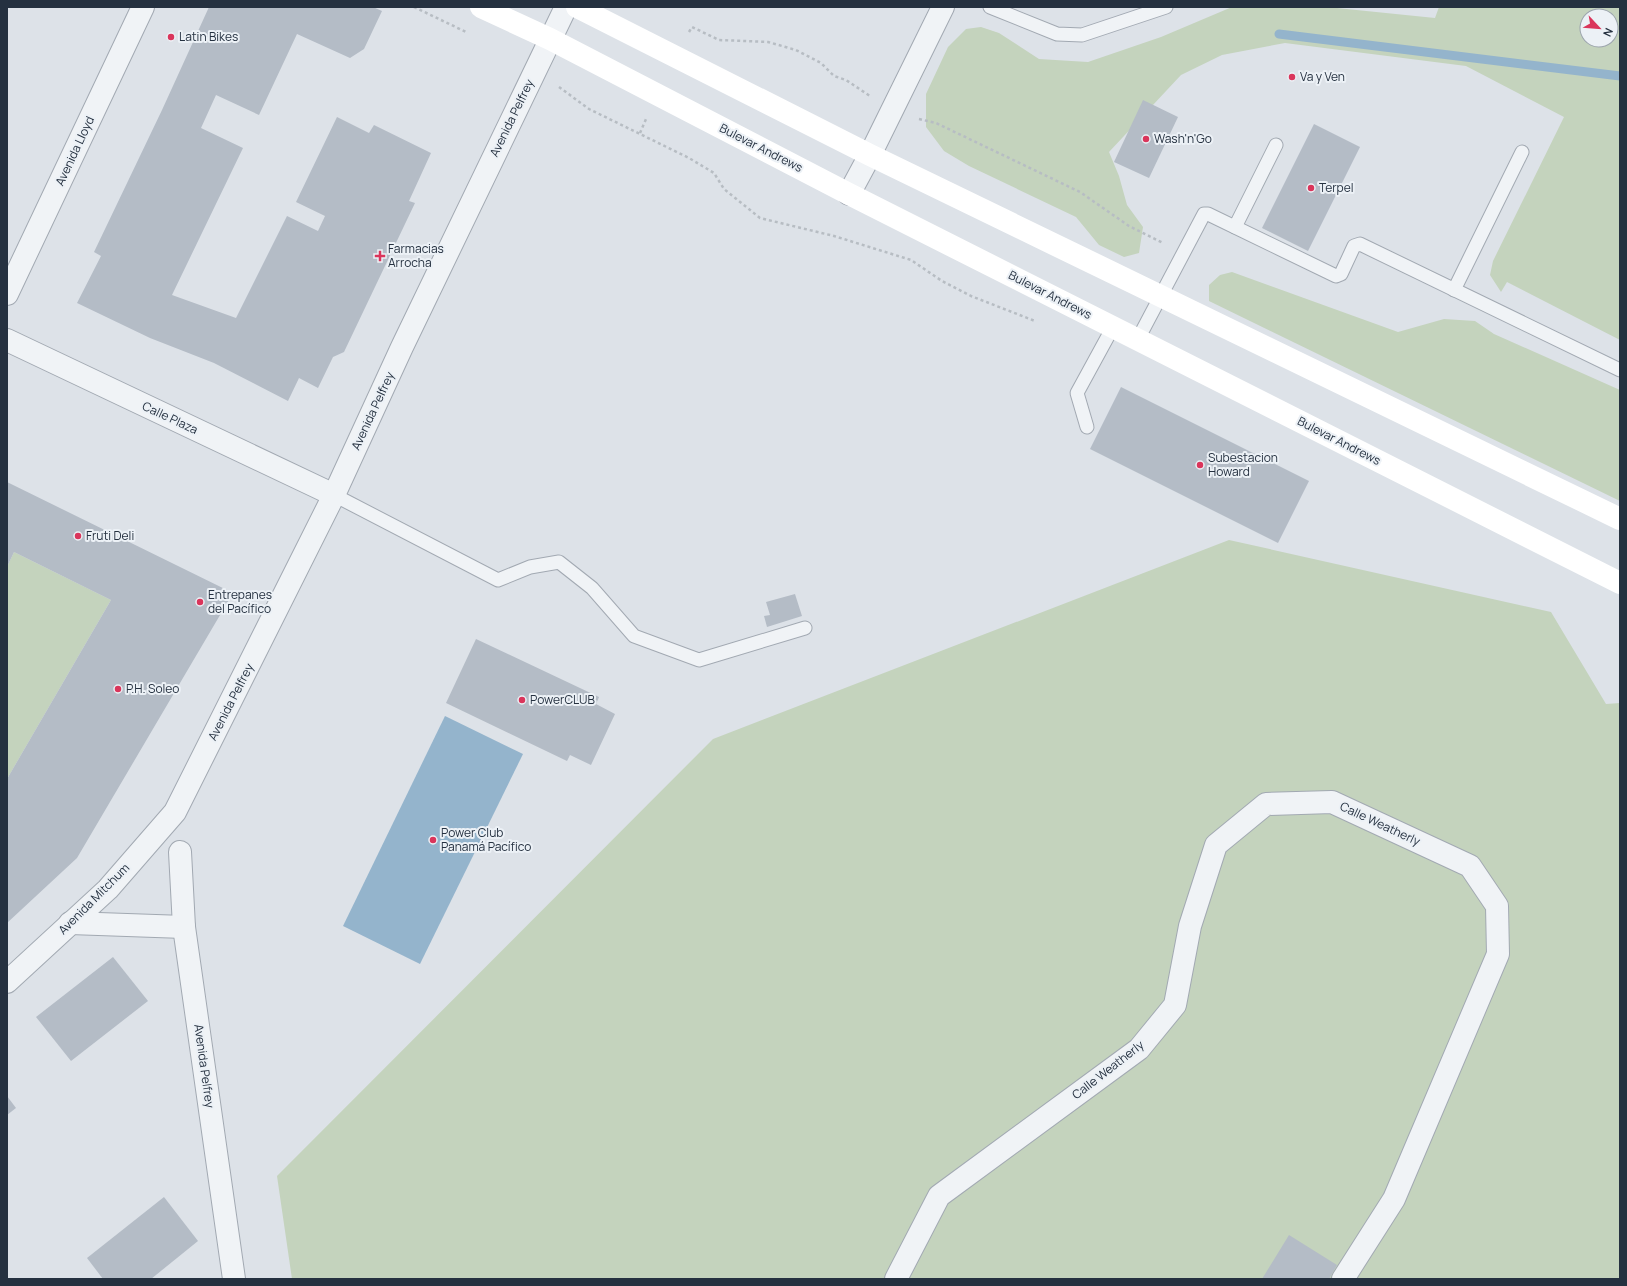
<svg xmlns="http://www.w3.org/2000/svg" width="1627" height="1286" font-family="Manrope,sans-serif">
<rect width="100%" height="100%" fill="#dde2e8"/>
<g fill="#c4d3bd" fill-rule="evenodd">
<path d="M1232,7h95l108,11 4,-11h181v333l-113,-58 -6,10 -11,-17 3,-14 71,-144 -98,-51 -181,-23 -63,12 -41,20 -72,77 10,24 8,29 16,22 -4,26 -15,4 -25,-12 -23,-28 -107,-51 -25,-15 -18,-24v-33l22,-47 18,-18 15,-2 18,6 40,26 49,3 73,-25zM1587,16h24v24h-24z"/>
<path d="M1232,272l166,60 46,-13 31,2 19,13 126,56v111l-411,-200v-16l11,-10z"/>
<path d="M1229,540l322,72 55,92 14,-1v576h-1328l-15,-103 436,-437z"/>
<path d="M14,552l97,48 -104,179v-212z"/>
</g>
<path fill="#94b4cc" d="M445,716l78,38 -103,210 -77,-38z"/>
<g fill="none" stroke-linecap="round" stroke-linejoin="round">
<path stroke="#94b4cc" stroke-width="9" d="M1279,34l341,42"/>
</g>
<g fill="#b4bcc6">
<path d="M209,7l8,1 1,-1h155l9,4 -18,38 -14,9 -53,-24 -38,81 -43,-20 -15,33 42,20 -71,147 64,23 51,-102 31,15 7,-15 -29,-14 41,-85 32,16 5,-8 57,28 -22,48 6,2 -71,149 -11,5 -15,31 -19,-10 -11,23 -74,-38 -64,-25 -73,-35 24,-47 -7,-4 68,-142z"/>
<path d="M1143,100l35,17 -29,61 -35,-16z"/>
<path d="M1314,124l46,23 -52,104 -46,-23z"/>
<path d="M1121,387l188,94 -31,62 -188,-94z"/>
<path d="M7,482l226,111 -156,265 -70,65v-144l104,-179 -97,-48 -7,15z"/>
<path d="M795,594l7,22 -35,11 -3,-11 6,-1 -4,-13z"/>
<path d="M476,639l123,58 -3,7 19,10 -24,51 -21,-10 -3,6 -121,-58z"/>
<path d="M113,957l35,44 -77,60 -35,-44z"/>
<path d="M7,1096l9,12 -9,7z"/>
<path d="M164,1197l34,44 -47,38h-48l-16,-21z"/>
<path d="M1289,1235l48,30 -8,14h-67z"/>
</g>
<g fill="none" stroke-linecap="round" stroke-linejoin="round">
<defs>
<g id="lane">
<path d="M990,7l67,27 25,1 84,-28"/>
<path d="M1235,227l41,-82"/>
<path d="M1454,290l68,-138"/>
<path d="M1138,339l66,-125h4l128,62 5,-2 13,-28 6,-2 260,126"/>
<path d="M1087,427l-10,-34 36,-66"/>
<path d="M334,495l164,85 32,-13 29,-5 33,26 42,48 65,24 106,-32"/>
</g>
<g id="street">
<path d="M849,194l21,-39 73,-148"/>
<path d="M7,294l136,-287"/>
<path d="M7,340l327,155"/>
<path d="M180,852l4,75 50,352"/>
<path d="M70,923l114,4"/>
<path d="M7,982l101,-93 67,-77 159,-317 68,-148 164,-340"/>
<path d="M896,1279l43,-83 200,-147 36,-44 15,-79 26,-81 50,-41 66,-2 138,64 27,40 1,48 -104,245 -51,80"/>
</g>
</defs>
<use href="#lane" stroke="#a2a9b2" stroke-width="15"/>
<use href="#street" stroke="#a2a9b2" stroke-width="24"/>
<g stroke="#b7bdc3" stroke-width="2.5" stroke-dasharray="3 3" stroke-linecap="butt">
<path d="M414,7l52,25"/>
<path d="M689,32l3,-5 27,13 49,2 28,8 25,13 13,13 12,4 24,16"/>
<path d="M559,87l30,22 100,49 25,15 10,16 36,29 74,18 77,24 31,21 29,15 64,25"/>
<path d="M919,119l17,4 144,69 49,34 34,17"/>
<path d="M640,133l6,-14"/>
</g>
<use href="#lane" stroke="#f0f3f6" stroke-width="13"/>
<use href="#street" stroke="#f0f3f6" stroke-width="22"/>
<g stroke="#fff" stroke-width="22">
<path d="M481,7l69,32 299,155 771,389"/>
<path d="M577,7l293,148 750,364"/>
</g>
</g>
<g fill="#da355b" stroke="#ecf1f6" stroke-width="1.5">
<circle cx="171" cy="37" r="4"/>
<circle cx="1292" cy="77" r="4"/>
<circle cx="1146" cy="139" r="4"/>
<circle cx="1311" cy="188" r="4"/>
<path d="M378 250h4v4h4v4h-4v4h-4v-4h-4v-4h4z"/>
<circle cx="1200" cy="465" r="4"/>
<circle cx="78" cy="536" r="4"/>
<circle cx="200" cy="602" r="4"/>
<circle cx="118" cy="689" r="4"/>
<circle cx="522" cy="700" r="4"/>
<circle cx="433" cy="840" r="4"/>
</g>
<g text-anchor="middle" stroke-width="4" stroke-linejoin="round" paint-order="stroke">
<g font-size="12" fill="#253140" stroke="#ecf1f6" text-anchor="start">
<text x="179" y="41">Latin Bikes</text>
<text x="1300" y="81">Va y Ven</text>
<text x="1154" y="143">Wash'n'Go</text>
<text x="1319" y="192">Terpel</text>
<text x="388" y="253">Farmacias<tspan x="388" dy="14">Arrocha</tspan></text>
<text x="1208" y="462">Subestacion<tspan x="1208" dy="14">Howard</tspan></text>
<text x="86" y="540">Fruti Deli</text>
<text x="208" y="599">Entrepanes<tspan x="208" dy="14">del Pacífico</tspan></text>
<text x="126" y="693">P.H. Soleo</text>
<text x="530" y="704">PowerCLUB</text>
<text x="441" y="837">Power Club<tspan x="441" dy="14">Panamá Pacífico</tspan></text>
</g>
<g font-size="12" fill="#253140" stroke="#ecf1f6">
<text transform="translate(512 118) rotate(-64)" y="4">Avenida Pelfrey</text>
<text transform="translate(761 148) rotate(27)" y="4">Bulevar Andrews</text>
<text transform="translate(75 151) rotate(-65)" y="4">Avenida Lloyd</text>
<text transform="translate(1050 295) rotate(27)" y="4">Bulevar Andrews</text>
<text transform="translate(373 411) rotate(-65)" y="4">Avenida Pelfrey</text>
<text transform="translate(170 418) rotate(25)" y="4">Calle Plaza</text>
<text transform="translate(1339 441) rotate(27)" y="4">Bulevar Andrews</text>
<text transform="translate(231 702) rotate(-63)" y="4">Avenida Pelfrey</text>
<text transform="translate(1380 824) rotate(25)" y="4">Calle Weatherly</text>
<text transform="translate(94 899) rotate(-45)" y="4">Avenida Mitchum</text>
<text transform="translate(204 1066) rotate(82)" y="4">Avenida Pelfrey</text>
<text transform="translate(1108 1070) rotate(-38)" y="4">Calle Weatherly</text>
</g>
</g>
<rect width="1627" height="1286" fill="none" stroke="#253140" stroke-width="16"/>
<g transform="translate(1599 28) rotate(116)"><circle r="19" fill="#ecf1f6" stroke="#9ca4ad"/>
<path d="M0-3L7 15L0 10L-7 15Z" fill="#da355b"/>
<text y="-6" font-size="11" font-weight="bold" text-anchor="middle" fill="#253140">N</text>
</g>
</svg>
